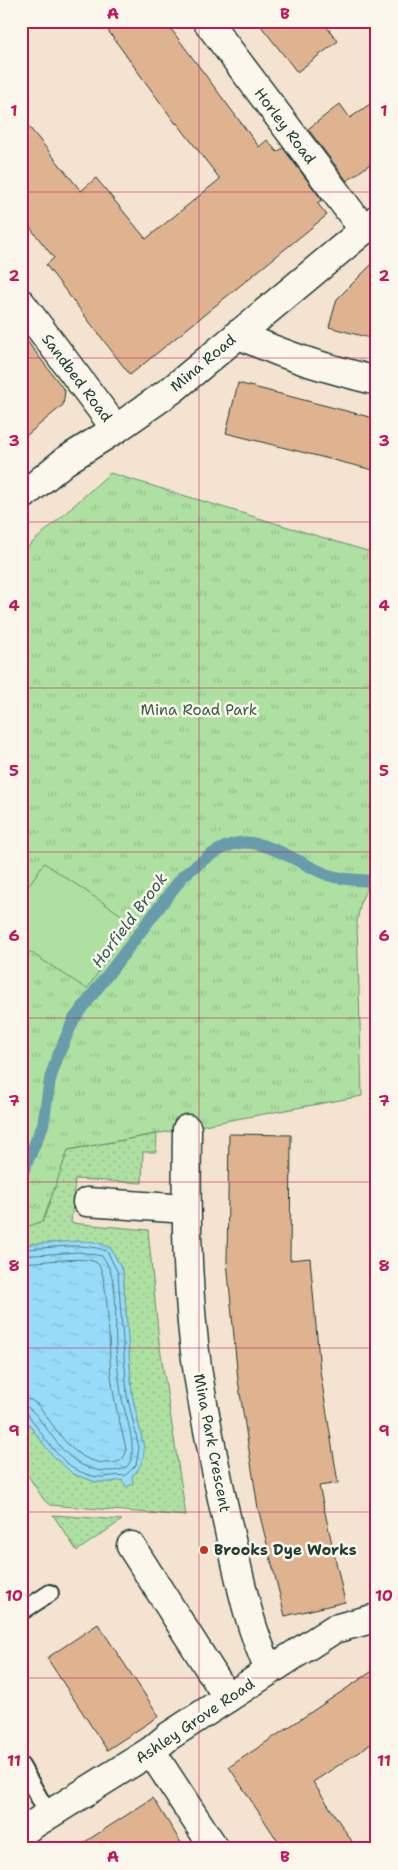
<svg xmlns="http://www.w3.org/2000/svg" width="398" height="1870" font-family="'Shantell Sans',sans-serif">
<defs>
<pattern id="grass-dots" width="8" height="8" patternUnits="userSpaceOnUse" patternTransform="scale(1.25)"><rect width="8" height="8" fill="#ade0a1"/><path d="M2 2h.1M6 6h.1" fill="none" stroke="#94c18b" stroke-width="1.8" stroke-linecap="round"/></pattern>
<pattern id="park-tufts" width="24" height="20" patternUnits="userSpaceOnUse" patternTransform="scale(1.25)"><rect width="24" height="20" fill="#ade0a1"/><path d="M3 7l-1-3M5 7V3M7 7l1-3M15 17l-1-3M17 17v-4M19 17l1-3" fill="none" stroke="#94c18b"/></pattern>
<pattern id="water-ripples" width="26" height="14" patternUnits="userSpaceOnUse" patternTransform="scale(1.25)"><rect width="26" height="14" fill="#97dbf9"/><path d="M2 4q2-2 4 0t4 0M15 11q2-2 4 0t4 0" fill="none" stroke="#82bdd6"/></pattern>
</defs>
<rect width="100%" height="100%" fill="#f3e3d0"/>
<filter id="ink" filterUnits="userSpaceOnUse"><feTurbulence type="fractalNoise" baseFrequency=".02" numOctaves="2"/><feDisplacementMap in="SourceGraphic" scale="10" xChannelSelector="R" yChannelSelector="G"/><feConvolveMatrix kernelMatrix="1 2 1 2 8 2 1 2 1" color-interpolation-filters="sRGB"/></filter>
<g filter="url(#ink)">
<g fill="url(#grass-dots)" stroke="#668e6a">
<path d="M157,1134l-1,18h-13l-1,31 -67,-4 -4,44 77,7 11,111 27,175 -136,-11 -6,-5 -23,-35v-51l14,19 38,41 23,8h14l12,-2 15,-8 7,-24 -12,-54 -9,-123 -13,-24 -31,-6 -58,4v-16l22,-9 25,-70z"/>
<path d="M53,1515l69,5 -45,31z"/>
</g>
<path fill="url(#park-tufts)" stroke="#668e6a" d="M110,473l267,81v312l-16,35 -4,21 5,174 -294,54 -25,71 -22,8v-676z"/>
<path fill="#ade0a1" stroke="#668e6a" d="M44,863l88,59 -45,67 -66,-43v-49z"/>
<path fill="url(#water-ripples)" stroke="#679caa" d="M79,1241l16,1 15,5 13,24 9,123 12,54c0,12 -3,20 -12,28l1,8 -7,3 -4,-7 -12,2h-14l-23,-8 -21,-19 -31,-41v-169z"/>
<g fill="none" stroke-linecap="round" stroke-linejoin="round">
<g stroke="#4f7c83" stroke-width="1">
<path d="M21,1249c29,0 58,-8 86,2l11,22 9,122 12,53 -3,17 -11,11c-9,-2 -18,2 -27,1 -34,-4 -53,-39 -71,-64l-6,-1"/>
<path d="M21,1256l58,-4 23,4c19,24 12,63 14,92 1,15 3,31 5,46 2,16 23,66 2,75 -5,2 -14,2 -19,2 -47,-2 -61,-65 -83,-66"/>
<path d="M21,1263c14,0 67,-8 76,0 12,9 12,92 14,112 2,17 5,33 9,49 2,8 5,18 6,26 0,4 -2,8 -5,10 -3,3 -10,3 -14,3 -35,0 -51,-36 -70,-59l-6,-4 -10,-2"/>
</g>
<path stroke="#679caa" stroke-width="12" d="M21,1176l22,-51 7,-45 6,-20 18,-41 109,-143c16,-13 36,-30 56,-33 28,-4 63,22 89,32 6,2 13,3 19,4 10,1 20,3 30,0"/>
</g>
<g fill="#e0b390" stroke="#1f3d34">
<path d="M101,21h64l94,126 8,-7 10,12 6,-4 39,52 -5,3 10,12 -197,160 -84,-110 8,-7 -33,-42v-99l60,74 15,-13 50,61 74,-60 -43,-56 -1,1z"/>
<path d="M257,21h65l16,20 -41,31z"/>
<path d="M377,99v60l-30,22 -39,-52 32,-25 10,14z"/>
<path d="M377,259v81l-48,-13 8,-28z"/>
<path d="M21,333l44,58 -2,14 -42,35z"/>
<path d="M238,383l139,36v52l-151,-38z"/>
<path d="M229,1134l62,1 -1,125 20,-2 10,113 18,112 -19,3 26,116 -60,14 -27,-108 -20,-128 -11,-119z"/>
<path d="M98,1624l61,92 -52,34 -60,-92z"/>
<path d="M377,1668v72l-64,42 44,67h-74l-54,-82z"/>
<path d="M153,1798l32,51h-111z"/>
</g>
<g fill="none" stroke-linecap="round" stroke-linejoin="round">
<defs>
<g id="service">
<path d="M21,1612l29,-19"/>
<path d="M21,1766l28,49"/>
</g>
<g id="minor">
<path d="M207,21l157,209"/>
<path d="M21,303l95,126"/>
<path d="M238,334c47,23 88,34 139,47"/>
<path d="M21,497l44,-36 51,-32 57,-40 204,-170"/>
<path d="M187,1129c-1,82 -1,164 11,245 8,51 19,102 30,152 11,49 20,100 42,145"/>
<path d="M87,1202l99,7"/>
<path d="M131,1546l97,152"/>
<path d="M151,1751l64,98"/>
<path d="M21,1832l130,-81 18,-15 165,-107 38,-10 5,1"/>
</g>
</defs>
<use href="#service" stroke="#1f3d34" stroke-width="20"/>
<use href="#minor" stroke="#1f3d34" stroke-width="31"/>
<use href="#service" stroke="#fbf7ec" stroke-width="16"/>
<use href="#minor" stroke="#fbf7ec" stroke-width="28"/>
</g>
</g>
<path fill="none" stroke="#c2185b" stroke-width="1" stroke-opacity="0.55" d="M199,21v1828M21,192h356M21,358h356M21,522h356M21,688h356M21,852h356M21,1018h356M21,1182h356M21,1348h356M21,1512h356M21,1678h356"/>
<circle fill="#c8321e" stroke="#fbf7ec" stroke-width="2" cx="204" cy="1550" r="5"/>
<g text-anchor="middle" stroke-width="5" stroke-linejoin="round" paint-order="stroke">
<g font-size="15" fill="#1f3d34" stroke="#fbf7ec">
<text transform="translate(285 126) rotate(53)" y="5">Horley Road</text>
<text transform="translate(203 363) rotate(-40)" y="5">Mina Road</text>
<text transform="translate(77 378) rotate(53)" y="5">Sandbed Road</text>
<text transform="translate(212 1443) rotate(79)" y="5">Mina Park Crescent</text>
<text transform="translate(195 1721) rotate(-34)" y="5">Ashley Grove Road</text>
</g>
<g font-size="15" fill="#3b5e4a" stroke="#fbf7ec">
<text x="199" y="715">Mina Road Park</text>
</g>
<g font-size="15" font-weight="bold" fill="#1f3d34" stroke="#fbf7ec" text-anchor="start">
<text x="214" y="1555">Brooks Dye Works</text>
</g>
<g font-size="16" font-style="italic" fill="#375d5b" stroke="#fbf7ec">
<text transform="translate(129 920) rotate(-53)" y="6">Horfield Brook</text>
</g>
</g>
<rect width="398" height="1870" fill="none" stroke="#fbf7ec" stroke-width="55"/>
<rect x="28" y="28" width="342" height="1814" fill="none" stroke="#c2185b" stroke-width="2"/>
<g font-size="16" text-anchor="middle" font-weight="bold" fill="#c2185b">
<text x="113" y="19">A</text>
<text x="285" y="19">B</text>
<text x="14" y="116">1</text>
<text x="384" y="116">1</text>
<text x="14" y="281">2</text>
<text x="384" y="281">2</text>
<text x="14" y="446">3</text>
<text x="384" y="446">3</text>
<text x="14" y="611">4</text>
<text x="384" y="611">4</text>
<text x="14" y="776">5</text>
<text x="384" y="776">5</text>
<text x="14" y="941">6</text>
<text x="384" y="941">6</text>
<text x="14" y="1106">7</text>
<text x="384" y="1106">7</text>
<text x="14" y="1271">8</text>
<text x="384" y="1271">8</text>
<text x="14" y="1436">9</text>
<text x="384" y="1436">9</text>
<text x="14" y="1601">10</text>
<text x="384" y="1601">10</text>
<text x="14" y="1766">11</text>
<text x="384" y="1766">11</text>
<text x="113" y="1862">A</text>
<text x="285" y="1862">B</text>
</g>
</svg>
